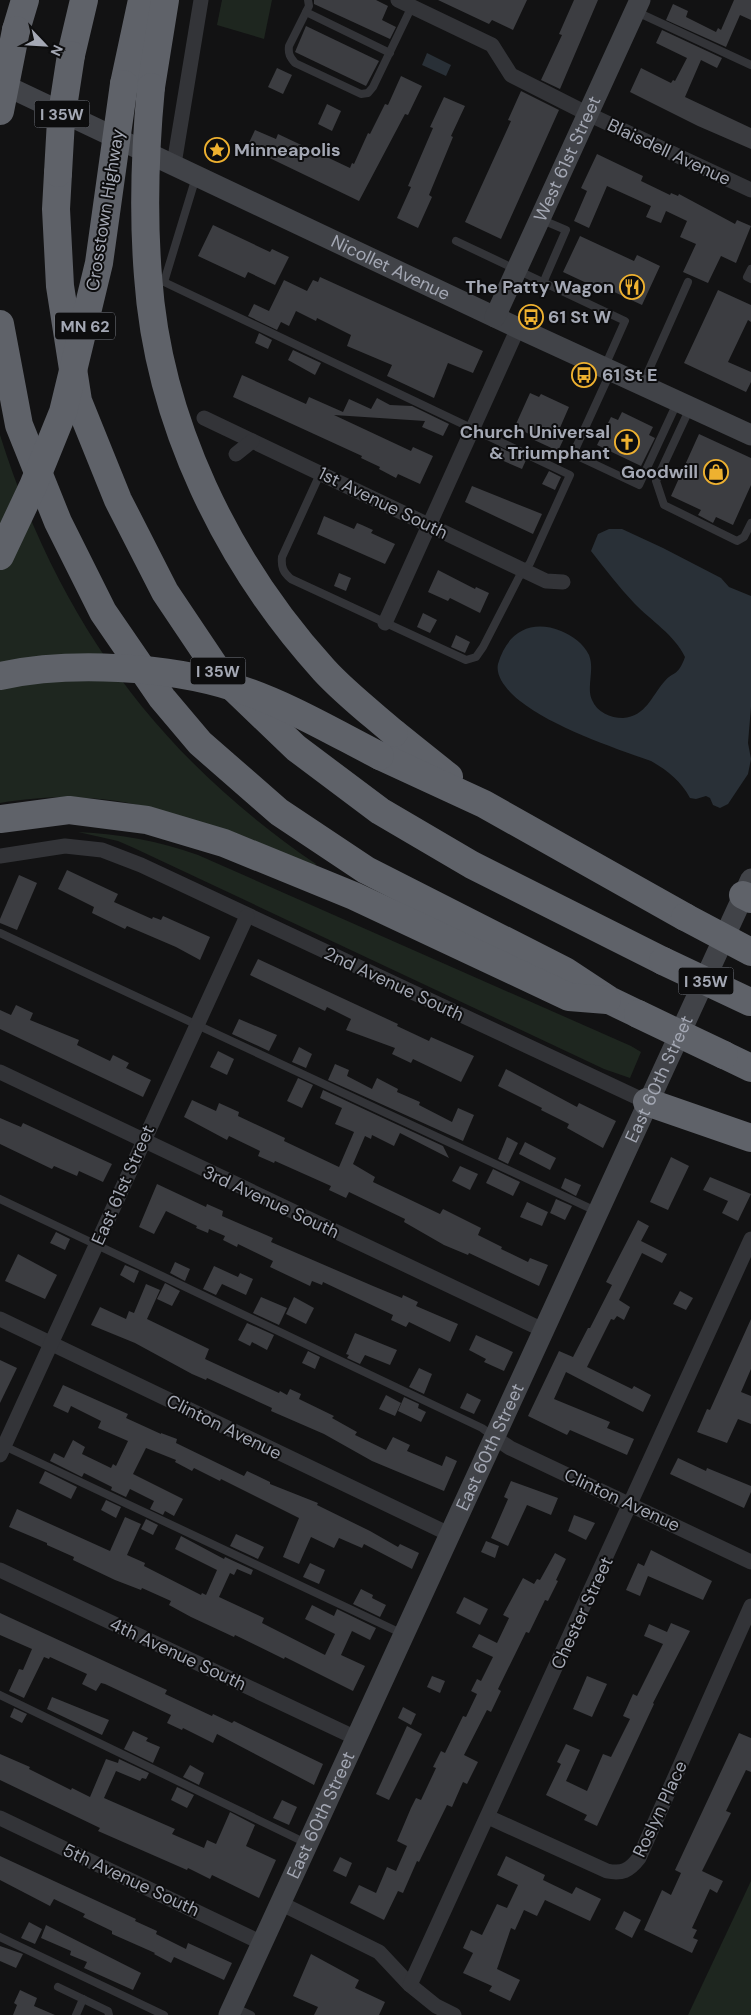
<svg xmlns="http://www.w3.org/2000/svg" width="751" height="2015" font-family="'DM Sans',sans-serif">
<rect width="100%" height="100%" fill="#121213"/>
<g fill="#1e261f">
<path d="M222,0h50l-8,39 -47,-14z"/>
<path d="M0,435c58,184 156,320 316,429l-3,6c-109,-48 -190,-88 -313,-67z"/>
<path d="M78,832c43,2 80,9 120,23l433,191 10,6 -11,26 -26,-9 -470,-221 -16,-7z"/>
<path d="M751,1881v134h-63z"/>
</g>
<g fill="#293037">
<path d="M427,53l24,12 -5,11 -24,-11z"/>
<path d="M609,529h13l41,19 58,30 8,9 22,9v111l-3,36 3,16 -3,15 -20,30 -8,4 -7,-3 -3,-7 -4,-2 -10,3 -6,-1c-9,-17 -23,-28 -39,-37 -40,-14 -98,-34 -131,-60 -10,-8 -25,-23 -22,-37 9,-32 33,-45 63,-33 12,5 22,12 28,24 6,15 -3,32 3,45 5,12 18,18 31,18 23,-2 28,-21 41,-36 9,-11 14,-5 21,-25 -11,-23 -34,-36 -51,-54 -15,-16 -29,-34 -43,-52l7,-17z"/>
</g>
<g fill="#3c3d41">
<path d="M314,0h62l12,6 -6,14 14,7 -6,12 -76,-35z"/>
<path d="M438,0h89l-14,30 -21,-10 -3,4z"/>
<path d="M574,0h24l-38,89 -19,-9 21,-45 -3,-1z"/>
<path d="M734,0h17v20l-11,-5 -14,32 -60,-27 7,-16 15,7 -2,6 30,15 2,-4 3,2z"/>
<path d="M306,26l73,35 -13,25 -71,-34z"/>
<path d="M662,30l60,28 -5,10 -16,-8 -16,37 66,31v21l-53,-23 -68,-34 11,-24 30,15 2,-3 2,1 12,-23 -31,-15z"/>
<path d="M277,68l15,7 -9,19 -15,-7z"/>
<path d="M401,76l21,10 -14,29 -3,-1 -46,87 -112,-54 8,-17 21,9 2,-5 72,34 2,-5 2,1 14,-31 2,1 15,-30 3,1z"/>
<path d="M521,91l38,19 -58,129 -36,-17 46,-101 -3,-1z"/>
<path d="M444,97l21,9 -14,30 2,1 -24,58 3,2 -14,31 -21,-10 14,-31 -3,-1 25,-58 -3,-1z"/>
<path d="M327,104l14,7 -9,20 -14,-7z"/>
<path d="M597,154l46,22 -2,5 29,14 1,-2 7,3 1,-2 56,30 2,-4 14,6 -15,37 -15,-7 -13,27 -25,-11 13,-28 -16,-7 7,-16 -21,-10 -5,12 -15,-6 5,-11 -44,-20 -18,42 -15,-7 13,-30 -6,-3z"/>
<path d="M213,225l57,27 2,-3 17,8 -14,28 -27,-13 -3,6 -47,-22z"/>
<path d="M580,236l54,25 3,-6 23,11 -18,39 -32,-15 -2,3 -45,-21z"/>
<path d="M320,277l163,74 -10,22 -25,-10 -14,35 -47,-22 5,-11 -45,-19 4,-11 -34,-17 -1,3 -20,-10 -7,15 -8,-4 -4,8 -29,-14 6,-12 15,7 15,-31 23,11 6,-11 5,2z"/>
<path d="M718,290l33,15v17l-3,-2 -20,42 23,10v10l-5,10 -62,-29z"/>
<path d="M259,333l13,7 -4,9 -13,-6z"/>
<path d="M293,350l28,13 -6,12 -27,-15z"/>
<path d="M242,375l64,29 3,-7 34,15 6,-13 22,10 6,-11 13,7 22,1 37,18 -6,12 -21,-9 3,-6 -91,-6 77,36 2,-4 20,9 -13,28 -22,-10 -2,4 -17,-9 1,-2 -19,-9 1,-2 -129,-59z"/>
<path d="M530,393l9,4 2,-3 28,13 -10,23 7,4 -8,17 -26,-12 1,-3 -16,-8 1,-3 -2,-1z"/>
<path d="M622,412l31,15 -4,8 6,3 -14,28 -44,-21 14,-28 7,3z"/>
<path d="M699,434l52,24v27l-18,40 -17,-8 -3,6 -15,-8 3,-5 -30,-14z"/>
<path d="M497,446l29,14 -4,9 -30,-13z"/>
<path d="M549,471l12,6 -6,13 -13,-6z"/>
<path d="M472,486l70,28 -9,20 -68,-32z"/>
<path d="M324,516l30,13 3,-6 5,2 11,5 -2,3 24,11 -10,20 -68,-30z"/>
<path d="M438,570l37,19 1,-2 13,6 -9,20 -30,-15 -2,3 -20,-9z"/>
<path d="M339,573l12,5 -5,13 -12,-5z"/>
<path d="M423,613l14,7 -7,13 -13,-6z"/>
<path d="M456,635l14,7 -5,11 -14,-6z"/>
<path d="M67,870l51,24 -4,8 38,17 1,-2 8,3 2,-4 47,21 -10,23 -24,-13 -49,-21 -2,3 -33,-16 2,-6 -36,-18z"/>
<path d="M19,875l18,8 -20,47 -17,-7v-4z"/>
<path d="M258,959l140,65 -1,2 32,15 2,-4 43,19 -13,26 -48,-23 -2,4 -19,-9 3,-6 -49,-18 5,-11 -24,-12 -2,4 -75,-36z"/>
<path d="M16,1005l17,8 -3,7 49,20 -2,5 33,16 3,-6 16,8 -3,5 25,12 -8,17 -143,-68v-19l11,5z"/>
<path d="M239,1019l38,16 -8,16 -37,-17z"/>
<path d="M299,1047l13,7 -6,14 -14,-6z"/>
<path d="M218,1051l16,8 -7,16 -17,-8z"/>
<path d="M335,1064l14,6 -2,6 25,13 5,-11 21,11 -1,3 23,10 -1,3 33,17 6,-14 16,7 -11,26 -135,-61z"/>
<path d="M506,1069l71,38 2,-4 37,18 -13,27 -36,-20 2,-4 -28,-14 1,-2 -44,-22z"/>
<path d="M298,1078l15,7 -11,23 -15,-7z"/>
<path d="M323,1090l120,56 6,12 -49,-25 -6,13 -22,-11 -1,4 -6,-3 -12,28 22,13 -2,5 67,32 3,-5 38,19 -3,7 24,12 -1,2 27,13 2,-4 18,7 -9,21 -70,-33 -1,2 -24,-10 -40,-23 1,-3 -56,-27 -3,6 -17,-8 2,-4 -56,-25 -1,2 -16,-7 2,-5 -31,-15 -2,4 -43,-23 8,-17 24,11 3,-8 20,9 -1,4 47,22 -1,3 55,26 15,-35 -19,-8 7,-16 -22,-10z"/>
<path d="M0,1118l21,9 2,-4 89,41 -9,18 -24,-11 -2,5 -23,-10 -2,3 -52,-25z"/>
<path d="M507,1137l11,6 -10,21 -10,-5z"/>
<path d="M525,1142l31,16 -6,12 -31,-16z"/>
<path d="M671,1157l18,9 -21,44 -18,-8z"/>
<path d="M460,1166l18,8 -8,16 -18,-9z"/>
<path d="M493,1169l27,13 -7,14 -27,-13z"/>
<path d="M710,1177l41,17 -13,27 -16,-8 6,-12 -25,-11z"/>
<path d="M565,1178l16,7 -5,11 -15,-8z"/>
<path d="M157,1184l49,23 1,-3 16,7 -1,5 51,22 -2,4 102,44 29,12 1,-3 15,7 -2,4 42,18 -8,18 -41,-20 -3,5 -15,-7 2,-5 -70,-33 -1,3 -10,-4 -2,5 -40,-19 3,-6 -35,-17 -1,3 -14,-7 2,-4 -16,-7 -1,4 -12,-5 1,-2 -31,-15 -12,23 -15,-7z"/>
<path d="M556,1199l16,7 -7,14 -15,-7z"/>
<path d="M527,1202l21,10 -6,14 -22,-9z"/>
<path d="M638,1220l11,6 -8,15 26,13 -5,9 -20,-10 -23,47 11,7 -6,13 -7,-4 -3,4 -3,-1 -24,48 45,22 2,-3 17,9 -8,17 -77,-40 -12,27 56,23 -3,6 27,11 -7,16 -57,-25 -3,5 -39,-19 31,-65 14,6 15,-29h2l22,-43 -6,-3z"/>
<path d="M56,1232l14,7 -5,11 -15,-7z"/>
<path d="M18,1254l39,21 -12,24 -40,-18z"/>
<path d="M175,1262l15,7 -5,12 -15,-8z"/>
<path d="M125,1265l14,6 -5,12 -14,-8z"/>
<path d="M214,1266l24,11 2,-4 13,6 -7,16 -24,-11 -6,11 -13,-6z"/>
<path d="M165,1283l15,8 -8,15 -15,-7z"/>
<path d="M146,1284l14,6 -13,29 62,30 -4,10 74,34 1,-2 7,4 3,-6 11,5 -2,5 35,17 -2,2 25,14 -2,3 31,15 7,-13 17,8 -3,6 35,15 4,-10 11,5 -13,30 -72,-30 -48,-27 -53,-23 1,-3 -65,-30 -1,2 -14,-6 -57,-31 -44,-18 9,-18 26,12 3,-8 5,2z"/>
<path d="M680,1291l13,7 -7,12 -13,-6z"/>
<path d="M261,1297l26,11 -8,17 -26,-12z"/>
<path d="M294,1297l20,11 -8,16 -20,-10z"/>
<path d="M751,1319v50l-10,23 10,4v28l-13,-5 -11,24 -30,-11 10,-23 3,1z"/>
<path d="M247,1323l27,12 -7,15 -15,-8 -2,4 -12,-6z"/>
<path d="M355,1333l42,17 -7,15 -25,-10 -5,9 -13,-6 2,-3 -3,-1z"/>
<path d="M476,1335l37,17 -9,19 -20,-9 2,-3 -17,-9z"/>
<path d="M308,1351l12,6 -5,12 -13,-6z"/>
<path d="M0,1360l17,8 -17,35z"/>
<path d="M419,1368l13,6 -8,20 -15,-7z"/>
<path d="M63,1385l65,29 -2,4 35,16v-1l16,6 -1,4 68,33 3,-5 23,11v2l48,19 -1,2 53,26 28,16 2,-3 19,9 -7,16 -48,-25 -2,4 -23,-10 -5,10 -23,-11 -12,27 -16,-7 16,-39 -78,-39 -1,2 -26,-13 -2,3 -17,-9 1,-2 -30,-12 -13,26 50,25 -9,17 -9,-5 -2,4 -13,-6 4,-8 -24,-12 -4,8 -15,-7 1,-3 -28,-14 -2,4 -32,-16 4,-8 10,5 9,-18 12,7 -3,7 29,14 2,-4 3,2 12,-25 -30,-13 3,-7 -30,-15 -3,7 -15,-7z"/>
<path d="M467,1393l14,7 -7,14 -14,-6z"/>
<path d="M386,1395l15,8 -6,13 -16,-7z"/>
<path d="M404,1397l15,7 -1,4 8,4 -5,10 -23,-11z"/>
<path d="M678,1458l28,13 1,-3 44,18v6l-7,16 -74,-34z"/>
<path d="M45,1471l32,16 -6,12 -32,-16z"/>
<path d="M511,1481l47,17 -7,17 -24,-10 -19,41 -17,-8 17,-39 -4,-2z"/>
<path d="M106,1500l15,7 -5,11 -15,-8z"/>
<path d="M17,1509l93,42 15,-34 16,7 -14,31 18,8 -1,3 57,29 1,-2 4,2 11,-25 -42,-21 6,-13 43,23 1,-2 28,13 -2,5 -14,-6 -3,6 -4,-2 -11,24 45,21 -2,5 63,32 10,-21 -30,-15 7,-14 22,11 3,-7 39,19 -6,12 -18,-9 -11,24 24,11 -12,25 -68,-34 -1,2 -49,-24 -1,2 -43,-20 -22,-12 2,-4 -29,-13 -1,2 -26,-10 -42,-20 1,-3 -27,-12v-2l-38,-16z"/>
<path d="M574,1515l21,8 -9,17 -18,-9z"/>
<path d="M146,1519l12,6 -5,10 -12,-6z"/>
<path d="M236,1534l28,13 -6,12 -28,-13z"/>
<path d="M486,1541l13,5 -4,12 -14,-6z"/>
<path d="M651,1550l61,31 -9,19 -55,-24 -8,20 -14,-6 12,-27 6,3z"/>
<path d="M555,1553l11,6 -10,21 2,1 -10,20 -3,-1 -16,33 -3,-1 -28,57 3,2 -10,21 -4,-2 -23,45 14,7 -11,22 -4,-2 -11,25 -5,-2 -28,57 -2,-1 -14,32 -5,-2 -14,29 -34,-17 9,-18 17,8 11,-26 9,4 11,-25 -10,-5 14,-33 5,-10 5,2 15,-32 -3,-1 8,-16 4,2 18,-37 3,1 11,-23 -6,-3 6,-12 4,2 12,-24 -21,-10 7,-13 18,9 12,-25 -6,-3 20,-37 11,6 3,-5 3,1z"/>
<path d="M310,1563l15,7 -6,14 -16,-7z"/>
<path d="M361,1589l12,6 -1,3 14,7 -6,12 -27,-13z"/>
<path d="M464,1597l24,12 -8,16 -24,-12z"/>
<path d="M0,1613l167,77 -2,4 47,22 1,-2 19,9 2,-2 89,43 -9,21 -97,-51 -4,9 -30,-15 -1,2 -15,-7 4,-8 -66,-31 -4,-1 -5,8 -14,-7 5,-10 -37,-17 -1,2 -5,-2 -20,41 -15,-7 10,-22 4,1 9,-21 -32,-14z"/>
<path d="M671,1623l19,8 -37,72 1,1 -57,122 -13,-6 3,-5 -41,-20 15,-31 -4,-2 9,-18 14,6 -14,31 21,10 16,-37 8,3 19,-38 -7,-3 10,-22 4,2 26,-52 -19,-8 5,-12 18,8z"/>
<path d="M432,1676l13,5 -5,12 -13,-6z"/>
<path d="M587,1676l20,8 -15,33 -19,-8z"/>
<path d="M52,1697l57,23 -7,15 -55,-26z"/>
<path d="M403,1707l13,7 -5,11 -13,-7z"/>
<path d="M14,1708l13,6 -5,9 -12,-6z"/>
<path d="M407,1726l15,8 -33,66 -13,-6z"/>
<path d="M133,1731l15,7 -2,3 14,6 -7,16 -29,-14z"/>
<path d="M739,1733l12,5v34l-5,-2 -20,41 5,2 -29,58 21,10 -6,12 -7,-4 -18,39 5,2 -4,8 5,2 -6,13 -48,-23 18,-40 9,5 10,-22 -6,-3z"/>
<path d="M0,1754l30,13 -1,2 42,21 1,-2 18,9 16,-38 12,4 1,-4 30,14 -3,6 -4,-1 -2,3 -24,-10 -12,27 71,31 -3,5 32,14 3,-8 9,4 14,-32 25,13 -9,21 30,14 -17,38 -47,-23 -2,4 -22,-11 -1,2 -89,-39 2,-3 -100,-48z"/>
<path d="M190,1765l14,8 -5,12 -16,-8z"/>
<path d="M177,1787l17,8 -7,13 -16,-8z"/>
<path d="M282,1800l15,7 -8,18 -16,-7z"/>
<path d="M0,1856l136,63 -1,2 22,10 -1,3 30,15 2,-6 44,20 -8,17 -50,-23 -3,6 -17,-9 1,-1 -43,-19v-3l-29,-14 2,-3 -31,-15 -4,7 -50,-26z"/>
<path d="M506,1856l39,19 -2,5 29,14 4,-7 25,12 -11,22 -45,-21 -8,16 -13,-6 -9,20 -4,-2 -14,41 23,11 -10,21 -21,-10 3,-5 -29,-13 10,-20 -10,-5 8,-18 11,5 15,-31 10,4 11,-23 -21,-10z"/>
<path d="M340,1857l12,6 -6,14 -13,-6z"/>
<path d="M624,1911l17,9 -9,18 -17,-9z"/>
<path d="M29,1922l13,7 -7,15 -14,-6z"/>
<path d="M46,1925l95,48 -8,17 -49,-22 3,-6 -17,-7 1,-4 -30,-13z"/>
<path d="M0,1946l23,8 -7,14 -16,-7z"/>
<path d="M311,1954l48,26 -4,8 30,14 -6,13h-65l4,-8 -25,-11z"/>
<path d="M20,1990l17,8 -3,8 21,9h-42l4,-10 -3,-2z"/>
</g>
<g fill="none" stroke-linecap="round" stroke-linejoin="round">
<g stroke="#333438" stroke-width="8">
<path d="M308,0l1,6 -20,40c-1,8 1,11 6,17l66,31 7,-1 5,-6 39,-81"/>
<path d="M306,12l84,41"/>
<path d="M637,12l114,53"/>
<path d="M196,177l-32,105 406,193 -40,88 -11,14 -36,70 -7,10 -10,3 -175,-81c-8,-7 -10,-12 -9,-22l38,-83"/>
<path d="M540,219l26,11 -23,53"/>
<path d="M456,241l169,80 -20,45"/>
<path d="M751,269l-4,8 4,2"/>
<path d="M611,371l-38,83 66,31 38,-82"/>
<path d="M643,383l45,-101"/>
<path d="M690,408l-34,73 8,24 73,36 7,-4 7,-14"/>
<path d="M0,933l596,278"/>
<path d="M0,1199l482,229 12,9"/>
<path d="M2,1445l401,189"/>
<path d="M0,1695l306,148"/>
<path d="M0,1937l164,78"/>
<path d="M58,1987l50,24 1,4"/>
<path d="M234,2007l17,8"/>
<path d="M76,2015l7,-16"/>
</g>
<g stroke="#333438" stroke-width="15">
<path d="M398,0l94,45 19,30 77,39 163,76"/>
<path d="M174,164l27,-164"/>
<path d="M204,418l342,163 17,1"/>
<path d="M236,454l16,-13"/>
<path d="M385,623l133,-295"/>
<path d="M0,856l65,-10 37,4 39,15 506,237"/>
<path d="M0,1072l543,258"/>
<path d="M0,1319l449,215"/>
<path d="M494,1437l16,11 241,114"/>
<path d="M0,1455l247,-539"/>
<path d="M0,1570l356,168"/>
<path d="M488,1817l119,54c15,3 22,0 32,-13l112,-252"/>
<path d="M0,1818l262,125"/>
<path d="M280,1903l99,49 31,33 26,21 18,9"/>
<path d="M410,1985l341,-746"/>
</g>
<g stroke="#414348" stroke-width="21">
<path id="s1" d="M0,83l518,245 233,107"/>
<path id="s2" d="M495,317l145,-317"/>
<path id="s3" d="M229,2015l522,-1136"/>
</g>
<g stroke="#5f6269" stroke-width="28">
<path d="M16,30l9,-30"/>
<path d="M71,55l13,-55"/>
<path d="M124,84l18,-84"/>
<path d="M151,87l14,-87"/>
<path d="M58,173l-2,36 4,77 18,115 40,99 47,92 57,85 74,71 84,63 92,54 191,96"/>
<path d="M0,324l19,101 39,97 45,90 59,86 38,45 79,69 87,58 199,101 44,29 29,14"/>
<path d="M394,733l55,44"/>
<path d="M380,756l104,48 201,113"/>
<path d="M0,819l69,-9 78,10 77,23 130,53 215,101 38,3"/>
<path d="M743,895l8,4"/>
<path d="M724,1055l27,13"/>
<path d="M647,1102l104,36"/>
</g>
<g stroke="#5f6269" stroke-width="28">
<path d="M151,87c-6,63 -8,127 -3,189 10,146 79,287 176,394 21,23 47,43 70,63"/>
<path d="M0,111l16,-81"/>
<path d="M58,173l3,-53 10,-65"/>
<path d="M0,556l33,-70 30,-74 36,-149 25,-179"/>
<path d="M0,676c69,-15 169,-10 236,12 50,16 97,44 144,68"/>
<path d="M685,917l66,35"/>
<path d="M663,961l87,41"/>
<path d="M638,1014l86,41"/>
</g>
</g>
<defs>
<symbol id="sight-ring" viewBox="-11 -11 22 22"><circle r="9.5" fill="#0d0d0e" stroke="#eeb130" stroke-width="1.5"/><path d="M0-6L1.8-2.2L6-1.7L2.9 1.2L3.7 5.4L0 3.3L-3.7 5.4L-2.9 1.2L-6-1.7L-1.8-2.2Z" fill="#eeb130"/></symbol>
<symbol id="restaurant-ring" viewBox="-11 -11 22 22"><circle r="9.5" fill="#0d0d0e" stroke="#eeb130" stroke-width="1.5"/><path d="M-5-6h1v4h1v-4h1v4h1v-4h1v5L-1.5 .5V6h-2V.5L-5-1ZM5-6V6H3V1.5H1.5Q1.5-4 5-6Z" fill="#eeb130"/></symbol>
<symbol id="bus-ring" viewBox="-11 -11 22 22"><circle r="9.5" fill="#0d0d0e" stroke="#eeb130" stroke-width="1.5"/><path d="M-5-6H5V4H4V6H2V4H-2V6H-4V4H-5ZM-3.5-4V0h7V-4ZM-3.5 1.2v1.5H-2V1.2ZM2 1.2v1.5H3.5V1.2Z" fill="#eeb130"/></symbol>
<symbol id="church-ring" viewBox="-11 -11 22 22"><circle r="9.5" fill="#0d0d0e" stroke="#eeb130" stroke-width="1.5"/><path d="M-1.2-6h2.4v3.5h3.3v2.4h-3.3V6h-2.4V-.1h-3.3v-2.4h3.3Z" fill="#eeb130"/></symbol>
<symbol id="shop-ring" viewBox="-11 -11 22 22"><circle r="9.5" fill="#0d0d0e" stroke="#eeb130" stroke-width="1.5"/><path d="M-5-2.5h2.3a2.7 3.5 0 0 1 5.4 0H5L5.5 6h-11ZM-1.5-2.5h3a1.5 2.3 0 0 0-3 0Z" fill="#eeb130"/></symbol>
</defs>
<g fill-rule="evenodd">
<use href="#sight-ring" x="203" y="136" width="28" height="28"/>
<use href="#restaurant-ring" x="618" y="273" width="28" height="28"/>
<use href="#bus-ring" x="517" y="303" width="28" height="28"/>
<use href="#bus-ring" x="570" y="361" width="28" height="28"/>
<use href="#church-ring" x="613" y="428" width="28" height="28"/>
<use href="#shop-ring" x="702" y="458" width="28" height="28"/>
</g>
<g text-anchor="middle" stroke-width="4" stroke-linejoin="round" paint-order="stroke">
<g fill="#0d0d0e" stroke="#777a82" stroke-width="1">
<rect x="34.5" y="100.5" width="55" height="27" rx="4"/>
<rect x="55" y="312.5" width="60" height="27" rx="4"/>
<rect x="190.5" y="657.5" width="55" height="27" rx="4"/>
<rect x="678.5" y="967.5" width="55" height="27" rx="4"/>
</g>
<g font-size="16" font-weight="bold" fill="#a4a8b4">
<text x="62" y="120">I 35W</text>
<text x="85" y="332">MN 62</text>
<text x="218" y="677">I 35W</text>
<text x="706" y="987">I 35W</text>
</g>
<g font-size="18" font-weight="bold" fill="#a4a8b4" stroke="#0d0d0e" text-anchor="start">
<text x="234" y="156">Minneapolis</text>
<text x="614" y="293" text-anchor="end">The Patty Wagon</text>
<text x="548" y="323">61 St W</text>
<text x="602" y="381">61 St E</text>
<text x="610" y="438" text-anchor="end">Church Universal<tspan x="610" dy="21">&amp; Triumphant</tspan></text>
<text x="698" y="478" text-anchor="end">Goodwill</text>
</g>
<g font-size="18" fill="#a4a8b4" stroke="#0d0d0e">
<text transform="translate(669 152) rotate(25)" y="6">Blaisdell Avenue</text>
<text dy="6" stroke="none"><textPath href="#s2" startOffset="174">West 61st Street</textPath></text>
<text transform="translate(105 210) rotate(-81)" y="6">Crosstown Highway</text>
<text dy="6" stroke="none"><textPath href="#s1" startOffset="432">Nicollet Avenue</textPath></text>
<text transform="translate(383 503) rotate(26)" y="6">1st Avenue South</text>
<text transform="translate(394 984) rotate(25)" y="6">2nd Avenue South</text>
<text dy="6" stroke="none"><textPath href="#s3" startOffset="1030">East 60th Street</textPath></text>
<text transform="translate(123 1185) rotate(-66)" y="6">East 61st Street</text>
<text transform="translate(271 1202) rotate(25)" y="6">3rd Avenue South</text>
<text transform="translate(224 1427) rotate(26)" y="6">Clinton Avenue</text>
<text dy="6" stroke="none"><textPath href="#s3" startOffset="625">East 60th Street</textPath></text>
<text transform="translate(622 1500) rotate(25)" y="6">Clinton Avenue</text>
<text transform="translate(582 1613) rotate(-65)" y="6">Chester Street</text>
<text transform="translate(178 1654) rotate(25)" y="6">4th Avenue South</text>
<text transform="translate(660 1809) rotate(-65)" y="6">Roslyn Place</text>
<text dy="6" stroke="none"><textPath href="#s3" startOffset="220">East 60th Street</textPath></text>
<text transform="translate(131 1880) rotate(25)" y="6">5th Avenue South</text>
</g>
</g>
<g transform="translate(45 45) rotate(115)" stroke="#0d0d0e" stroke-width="4" paint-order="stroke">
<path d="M0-4L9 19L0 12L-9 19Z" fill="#a4a8b4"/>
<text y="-8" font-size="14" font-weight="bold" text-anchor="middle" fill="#a4a8b4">N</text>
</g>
</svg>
